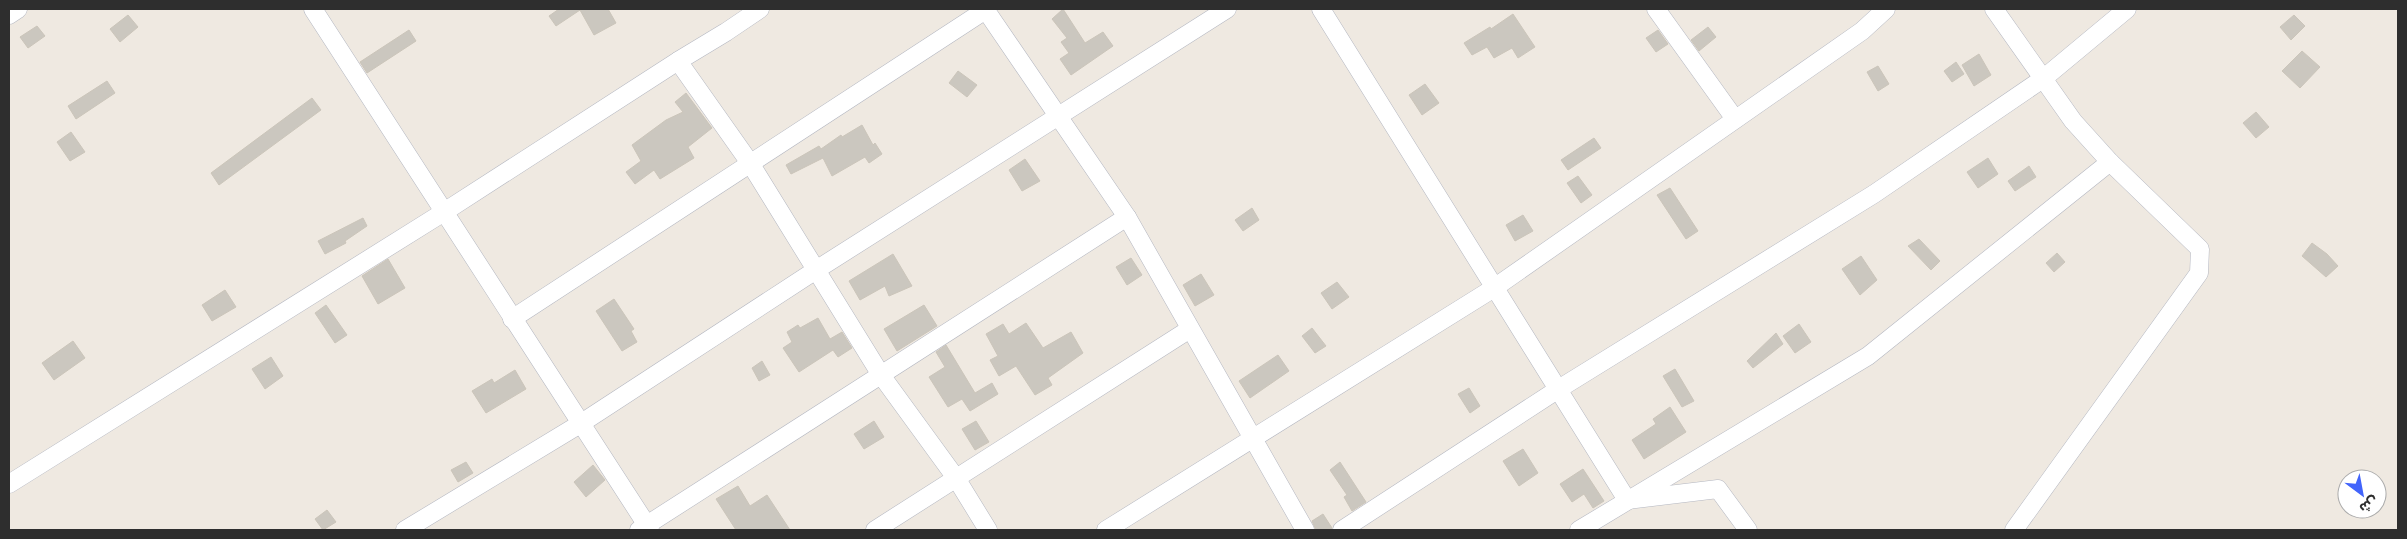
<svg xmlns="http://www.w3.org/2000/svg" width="2407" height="539" font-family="Ubuntu,'Noto Sans Arabic',sans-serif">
<rect width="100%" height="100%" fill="#efe9e1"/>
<g fill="#cbc7bf" stroke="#cbc5ba">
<path d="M559,9h49l8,14 -22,12 -14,-25 -24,16 -7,-10z"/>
<path d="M1063,9l22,34 18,-11 10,14 -42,29 -11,-16 9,-6 -8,-11 6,-4 -15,-19z"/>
<path d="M1513,14l22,33 -17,11 -6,-10 -18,10 -7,-11 -15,8 -8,-12 26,-16 1,2z"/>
<path d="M128,15l10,12 -18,15 -10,-13z"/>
<path d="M2294,15l11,11 -14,14 -11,-13z"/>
<path d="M37,26l8,10 -17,12 -8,-11z"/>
<path d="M1708,27l8,10 -17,14 -8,-11z"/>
<path d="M409,30l7,11 -49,32 -7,-11z"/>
<path d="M1658,30l10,14 -12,8 -10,-14z"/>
<path d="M2302,51l18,16 -20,21 -18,-17z"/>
<path d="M1979,54l12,21 -17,11 -12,-21z"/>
<path d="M1956,62l8,12 -12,8 -8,-11z"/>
<path d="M1878,66l11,18 -11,7 -11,-19z"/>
<path d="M958,71l19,14 -10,12 -18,-14z"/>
<path d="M107,81l8,12 -39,26 -8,-13z"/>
<path d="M1425,84l14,19 -17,12 -13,-20z"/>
<path d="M686,93l26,35 -24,19 6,11 -34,21 -6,-9 -19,14 -9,-12 15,-11 -9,-16 34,-25 17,-8 -8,-10z"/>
<path d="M312,98l9,12 -102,75 -8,-12z"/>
<path d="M2256,112l13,15 -13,11 -13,-15z"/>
<path d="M862,125l11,20 2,-2 7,11 -13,9 -4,-6 -33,19 -9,-18 -32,16 -5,-9 33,-19 2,3 20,-14 1,2z"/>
<path d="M71,132l14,20 -15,9 -13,-19z"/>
<path d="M1594,138l7,10 -33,22 -7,-10z"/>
<path d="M1988,158l10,16 -20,14 -11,-16z"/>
<path d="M1025,159l15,22 -18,10 -13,-21z"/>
<path d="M2029,166l7,11 -21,14 -7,-10z"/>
<path d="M1578,176l14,19 -11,8 -14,-20z"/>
<path d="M1670,188l28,43 -12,8 -29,-44z"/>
<path d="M1252,208l7,12 -16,11 -8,-11z"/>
<path d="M1523,215l10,16 -18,10 -9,-16z"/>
<path d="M363,218l4,8 -22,15 1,2 -21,11 -7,-13z"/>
<path d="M1919,239l21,22 -9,9 -23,-24z"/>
<path d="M2312,243l15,11 11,12 -12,11 -24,-21z"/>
<path d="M2057,253l8,9 -11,10 -8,-9z"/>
<path d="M893,254l19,32 -23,10 -4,-10 -25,14 -11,-19z"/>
<path d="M1861,256l16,24 -17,15 -18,-26z"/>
<path d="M1131,258l11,17 -15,10 -11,-18z"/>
<path d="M388,259l17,29 -27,16 -16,-28z"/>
<path d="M1201,274l13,21 -19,11 -12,-21z"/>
<path d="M1337,282l12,15 -17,12 -11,-16z"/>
<path d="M225,290l11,17 -24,14 -10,-16z"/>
<path d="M614,299l20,30 -3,2 6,11 -15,9 -26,-40z"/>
<path d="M326,305l21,30 -12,8 -20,-30z"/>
<path d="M924,305l13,21 -40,25 -13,-22z"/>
<path d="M818,318l12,21 12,-7 10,16 -14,9 -5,-7 -34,22 -16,-24 9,-6 -5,-10 11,-7 2,3z"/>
<path d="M1026,323l17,25 28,-16 12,21 -35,25 4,7 -17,10 -19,-29 -17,10 -9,-16 8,-4 -12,-22 17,-10 6,10z"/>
<path d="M1799,324l12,18 -16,11 -12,-17z"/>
<path d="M1312,328l14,18 -11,7 -13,-17z"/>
<path d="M1776,333l7,11 -30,24 -6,-7z"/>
<path d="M73,341l12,17 -31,22 -12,-17z"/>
<path d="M946,345l29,48 17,-10 6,11 -28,17 -8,-12 -14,8 -19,-30 16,-10 -9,-15z"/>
<path d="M1278,355l11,16 -39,27 -11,-17z"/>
<path d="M271,357l12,19 -18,13 -13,-20z"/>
<path d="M762,361l8,14 -11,6 -7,-13z"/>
<path d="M1675,369l19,32 -12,6 -19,-31z"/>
<path d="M515,370l11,19 -40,24 -14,-22 20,-12 2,4z"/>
<path d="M1469,388l11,18 -10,7 -12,-19z"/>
<path d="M1670,407l16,25 -42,27 -12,-19 24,-16 -3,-5z"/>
<path d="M874,421l10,16 -20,12 -10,-15z"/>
<path d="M976,421l13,21 -14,8 -13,-21z"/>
<path d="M1523,449l15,24 -19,13 -16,-25z"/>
<path d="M466,462l7,11 -15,9 -7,-12z"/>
<path d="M1340,462l26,40 -14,9 -8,-14 3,-2 -17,-25z"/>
<path d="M593,465l12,15 -19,17 -12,-15z"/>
<path d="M1583,469l21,32 -11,7 -9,-14 -12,8 -12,-18z"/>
<path d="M738,486l12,20 17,-11 23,35h-54l-20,-31z"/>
<path d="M327,510l9,12 -13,8 -8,-11z"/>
<path d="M1323,514l9,14 -1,2h-15l-4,-9z"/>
</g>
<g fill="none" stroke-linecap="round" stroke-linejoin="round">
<defs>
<g id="minor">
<path d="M313,9l337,521"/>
<path d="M985,9l142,208 178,313"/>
<path d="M1321,9l306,491 91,-11 30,41"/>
<path d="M1656,9l79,110"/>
<path d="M1994,9l79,112 37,41 90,87 -1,24 -185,257"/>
<path d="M9,15l9,-6"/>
<path d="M678,61l72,102 131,212 75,103 32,52"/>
<path d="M512,319l475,-310"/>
<path d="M9,484l435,-272 234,-151 48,-29 34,-23"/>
<path d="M405,530l175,-106 236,-154 411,-261"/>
<path d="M639,530l488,-313"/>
<path d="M875,530l315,-201"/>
<path d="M1106,530l388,-242 368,-257 24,-22"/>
<path d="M1342,530l215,-140 317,-196 170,-116 83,-69"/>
<path d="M1579,530l289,-174 242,-194"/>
</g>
</defs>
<use href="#minor" stroke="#b4b7c1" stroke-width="19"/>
<use href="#minor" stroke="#fff" stroke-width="18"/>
</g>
<rect width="2407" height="539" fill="none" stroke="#2e2e2e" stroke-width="20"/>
<g transform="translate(2362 494) rotate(148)"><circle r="24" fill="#ffffff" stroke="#ababab"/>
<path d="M0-4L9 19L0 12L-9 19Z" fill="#4264fb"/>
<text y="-8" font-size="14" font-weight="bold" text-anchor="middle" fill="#2e2e2e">ش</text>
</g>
</svg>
